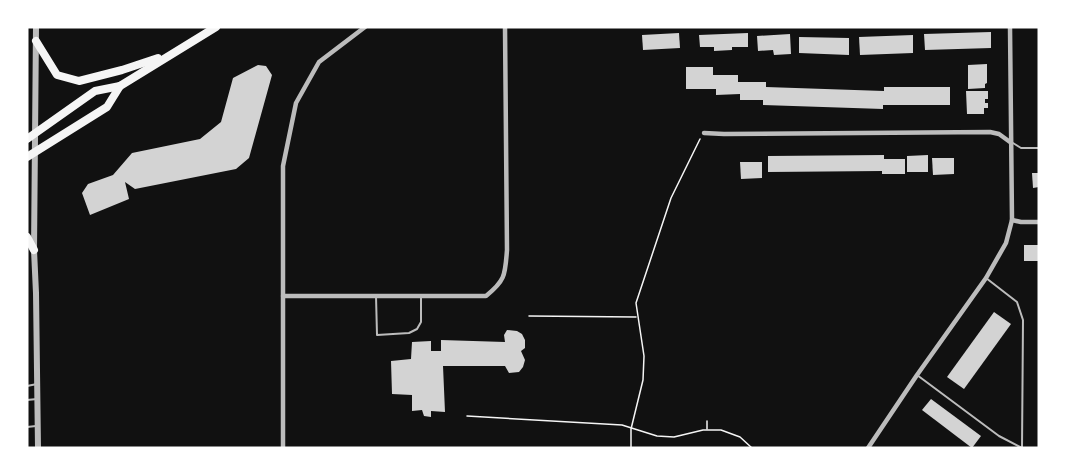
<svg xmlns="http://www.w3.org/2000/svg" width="1066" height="475" font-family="'Sofia Sans Condensed',sans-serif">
<rect width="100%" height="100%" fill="#111"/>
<g fill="#d3d3d3">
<path d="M991,32v16l-66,2 -1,-16z"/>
<path d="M679,33l1,15 -37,2 -1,-15z"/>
<path d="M748,33v14h-16v3l-18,1v-4h-14l-1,-12z"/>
<path d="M790,34l1,20 -17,1 -1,-5 -15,1 -1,-15z"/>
<path d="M913,35v18l-53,2 -1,-18z"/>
<path d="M799,37l50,1v17l-50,-2z"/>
<path d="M987,64v19l-2,1v4l-17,1v-24z"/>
<path d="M258,65l8,1 6,9 -23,83 -13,11 -101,20 -10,-7 4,17 -39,16 -8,-22 6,-9 25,-9 19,-22 68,-14 21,-17 12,-44z"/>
<path d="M686,67h27v8h25v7h28v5l118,4v-4h66v18h-67v4l-120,-4v-5h-23v-6l-24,1v-6h-30z"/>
<path d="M966,91h22v8h-3v4h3v5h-4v6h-17z"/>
<path d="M884,155v4h21v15h-23v-3l-114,1v-16z"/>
<path d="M928,155v17h-21v-16z"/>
<path d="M932,158h22v16l-21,1z"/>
<path d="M740,162h22v16l-21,1z"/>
<path d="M1032,173h7v14l-6,1z"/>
<rect x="1024" y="245" width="15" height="16"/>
<path d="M994,312l17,12 -47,65 -17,-12z"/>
<path d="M507,330l10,1 5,3 3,6v8l-4,3 4,9 -2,7 -4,5 -10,1 -4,-7h-62l2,46 -14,-1v6l-7,-1 -2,-6 -10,1v-16l-20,-1 -1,-33 20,-2 1,-17 19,-1v10h10v-11l64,2 -1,-7z"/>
<path d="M931,399l50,37 -9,12 -50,-38z"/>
</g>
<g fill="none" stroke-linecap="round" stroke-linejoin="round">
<g stroke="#f5f5f5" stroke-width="1.5">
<path d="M529,316l107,1"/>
<path d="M467,416l155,9 35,11 17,1 29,-7h18l19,7 12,11"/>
<path d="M707,429v-8"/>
<path d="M631,448v-19l12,-49 1,-24 -8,-53 35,-105 29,-59"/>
</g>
<g stroke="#bcbcbc" stroke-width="2">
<path d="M1013,143l8,5h18"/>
<path d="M376,296l1,39 32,-2 8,-4 4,-7v-26"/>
<path d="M917,375l82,61 23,12 1,-128 -6,-18 -31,-24"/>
<path d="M27,386l10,-2"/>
<path d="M27,400l10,-1"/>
<path d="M27,427l9,-1"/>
</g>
<g stroke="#bcbcbc" stroke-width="4.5">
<path d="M704,133l20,1 266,-2 9,2 11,8"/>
<path d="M1012,220l9,2h18"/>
<path d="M283,296h203c20,-16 19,-22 21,-46l-2,-223"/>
<path d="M283,448v-282l13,-63 23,-41 46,-35"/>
<path d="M868,448l49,-73 69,-97 20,-35 6,-23 -2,-193"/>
</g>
<path stroke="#bcbcbc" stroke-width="6" d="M36,27l-2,223 2,43 2,155"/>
<g stroke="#f5f5f5" stroke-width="8">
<path d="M36,41l21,34 22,6 43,-11 36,-12"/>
<path d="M27,139l68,-48 25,-5 96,-59"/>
<path d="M27,157l80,-50 13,-21"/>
<path d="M27,237l7,13"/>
</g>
</g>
<rect width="1066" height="475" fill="none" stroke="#ffffff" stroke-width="57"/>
</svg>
